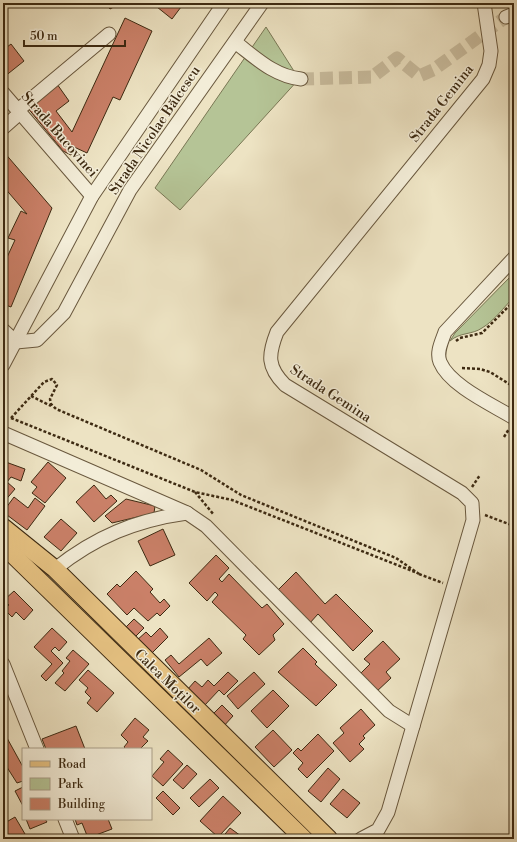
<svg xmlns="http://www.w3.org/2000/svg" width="517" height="842" font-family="'Libre Bodoni',serif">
<rect width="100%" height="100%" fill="#ede3c3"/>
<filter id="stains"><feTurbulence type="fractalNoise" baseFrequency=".005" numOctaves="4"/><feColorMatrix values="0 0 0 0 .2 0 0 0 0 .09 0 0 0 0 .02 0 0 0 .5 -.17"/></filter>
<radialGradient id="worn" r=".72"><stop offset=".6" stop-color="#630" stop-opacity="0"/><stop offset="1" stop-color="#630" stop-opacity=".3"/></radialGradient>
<g fill="#b5c496" stroke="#797754">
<path d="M266,27l33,52 -119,131 -25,-22z"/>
<path d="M514,273v24c-10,10 -20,24 -32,31 -10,7 -22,4 -32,13l5,-8z"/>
</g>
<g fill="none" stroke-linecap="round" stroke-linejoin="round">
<g stroke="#78817a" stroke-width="4">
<path d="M365,3l4,3 17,-3"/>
<path d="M399,3l12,2 10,-2"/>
<path d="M510,3l4,3"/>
</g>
</g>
<g fill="#ca8068" stroke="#3d2a12">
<path d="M106,3h15l-11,6z"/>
<path d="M152,3h32l-12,16z"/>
<path d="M125,18l27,13 -32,69 -7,-3 -26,56 -13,-6 -3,8 -8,-4 -36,-44 30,-23 12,17 -13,10 16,21z"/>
<path d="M11,44l13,17 -20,16 -1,-27z"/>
<path d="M3,151l49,57 -41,99 -8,-3v-38l12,-26 -7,-2 13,-27 6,3 -24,-28z"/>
<path d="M3,461l22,8 -4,12 -10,-4 -4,5 8,7 -12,14z"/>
<path d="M48,462l18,16 -21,25 -13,-10 5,-6 -6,-5z"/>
<path d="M94,485l12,14 5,-4 6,6 -23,21 -18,-20z"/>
<path d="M14,497l14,11 7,-10 10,8 -18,24 -24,-18z"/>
<path d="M126,499l29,7 -1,7 -42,10 -7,-7z"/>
<path d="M61,519l16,14 -16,18 -17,-14z"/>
<path d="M163,529l12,26 -25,11 -12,-25z"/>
<path d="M216,555l13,13 -10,11 3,3 7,-8 33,34 5,-4 17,20 -11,11 2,5 -16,15 -16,-16 3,-4 -34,-33 6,-7 -3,-3 -8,9 -18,-18z"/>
<path d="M136,571l17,18 -3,3 10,11 4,-4 6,7 -10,10 -3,-3 -9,8 -14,-13 -7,7 -20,-21 10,-10 3,3z"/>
<path d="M296,572l29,32 11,-10 37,37 -20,20 -35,-37 -9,10 -31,-34z"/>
<path d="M14,591l19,19 -9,10 -8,-8 -4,5 -8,-8 5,-4 -5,-5z"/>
<path d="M134,619l10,9 -9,9 -9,-10z"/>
<path d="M52,628l15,14 -8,9 -4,-4 -4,4 12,12 -17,18 -5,-5 11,-12 -18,-17z"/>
<path d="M160,628l8,9 -18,18 -14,-14 10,-9 5,5z"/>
<path d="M209,638l13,15 -15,13 -6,-7 -22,18 -14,-17 6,-5 8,9z"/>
<path d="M383,641l17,18 -14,13 5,6 -16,15 -17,-17 12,-12 -6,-5z"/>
<path d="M303,648l14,14 -2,2 22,21 -21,21 -38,-34z"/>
<path d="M73,650l16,14 -24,27 -10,-8 9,-10 -2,-2 8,-10 -4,-3z"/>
<path d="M88,670l26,23 -17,19 -10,-9 4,-5 -6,-6 3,-4 -9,-8z"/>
<path d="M228,672l10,9 -14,14 -5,-5 -15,16 -17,-16 8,-9 7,6 6,-7 6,6z"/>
<path d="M254,672l11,12 -27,25 -11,-13z"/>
<path d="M273,690l16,16 -22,22 -16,-17z"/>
<path d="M222,705l11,11 -11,12 -11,-12z"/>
<path d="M361,709l14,16 -12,11 2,2 -6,6 5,5 -14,13 -17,-19 11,-10 -4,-5z"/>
<path d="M135,718l14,12 -6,7 5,4 -8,8h-14l-2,-2 4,-5 -7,-7z"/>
<path d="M76,726l9,23h-39l-4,-10z"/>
<path d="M273,730l19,20 -18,17 -19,-20z"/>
<path d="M318,734l16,17 -27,27 -9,-9 5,-6 -10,-10 5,-5 3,3z"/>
<path d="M3,736l4,2 16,29v14l-6,2 -14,-22z"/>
<path d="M168,750l15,14 -20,22 -11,-10 12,-14 -4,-3z"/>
<path d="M187,765l10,9 -14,15 -10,-9z"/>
<path d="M328,768l12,11 -19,23 -13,-11z"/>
<path d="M210,779l9,9 -20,19 -9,-9z"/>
<path d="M23,787v19l-8,-15z"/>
<path d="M343,789l17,14 -13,15 -17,-14z"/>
<path d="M163,791l17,17 -7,7 -17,-17z"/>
<path d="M223,796l18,17 -23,24 -18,-16z"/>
<path d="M15,817l10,17 -8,5h-8l-6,-11v-4z"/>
<path d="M26,819h19l2,3 -17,7z"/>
<path d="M75,819h33l4,10 -24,9 -6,-15 -5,2z"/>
<path d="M230,828l11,8 -3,3h-17z"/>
</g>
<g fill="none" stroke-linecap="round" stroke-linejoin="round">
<path stroke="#cabea0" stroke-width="13" stroke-dasharray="13 6" stroke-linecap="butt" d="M301,79l71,-2 25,-19 22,18 14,-6 73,-53"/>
<defs>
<g id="minor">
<path d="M506,17l8,-3"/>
<path d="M235,42c21,16 39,34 66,37"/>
<path d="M3,93l89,103"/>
<path d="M18,110l91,-76"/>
<path d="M3,128l17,-15"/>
<path d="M514,258l-69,74c-3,9 -9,20 -5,30 10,24 53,43 74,56"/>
<path d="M3,330l13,12 21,-2 27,-27 66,-123 132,-187"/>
<path d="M3,365l89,-169 132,-193"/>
<path d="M3,433l184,80 19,13 183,185 24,15"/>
<path d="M55,569c40,-32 81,-49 132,-56"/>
<path d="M3,664l34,85"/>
<path d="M65,819l8,20"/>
<path d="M361,839l17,-9 10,-18 85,-292 -1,-17 -10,-10 -177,-108c-18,-18 -17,-30 -8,-53l206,-253 6,-14 2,-14 -7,-48"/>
</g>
<g id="major">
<path d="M3,527l52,42 274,270"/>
<path d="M3,545l301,294"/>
</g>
</defs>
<use href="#minor" stroke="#69583e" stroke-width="15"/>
<use href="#major" stroke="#3d2a12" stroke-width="19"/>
<g stroke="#3d2a12" stroke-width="2.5" stroke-dasharray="3 2" stroke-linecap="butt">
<path d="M456,341l4,-3 22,-5 32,-32"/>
<path d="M462,368l18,1 10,3 24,15"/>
<path d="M31,396l20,10"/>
<path d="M11,418l33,-36 8,-3 5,6 -7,14 1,5 5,5 145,61 40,25 155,63 23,16"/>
<path d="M11,418l184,74 37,8 183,72"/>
<path d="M504,437l5,-8"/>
<path d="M472,487l8,-12"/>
<path d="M195,492l19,23"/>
<path d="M485,515l29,11"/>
<path d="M419,574l24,9"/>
</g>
<use href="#minor" stroke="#f3edd8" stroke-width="13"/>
<use href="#major" stroke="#e6c282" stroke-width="17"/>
</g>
<g text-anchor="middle" stroke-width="3" stroke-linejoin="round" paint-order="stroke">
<g font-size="14" fill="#3d2a12" stroke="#f3edd8">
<text transform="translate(441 103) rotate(-52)" y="5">Strada Gemina</text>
<text transform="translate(154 130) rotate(-56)" y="5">Strada Nicolae Bălcescu</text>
<text transform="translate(60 134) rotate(49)" y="5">Strada Bucovinei</text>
<text transform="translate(331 393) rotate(33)" y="5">Strada Gemina</text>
<text transform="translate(168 681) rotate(44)" y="5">Calea Moților</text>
</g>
</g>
<rect width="517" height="842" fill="none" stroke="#ede3c3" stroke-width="16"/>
<rect x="4" y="4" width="509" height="834" fill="none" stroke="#3d2a12" stroke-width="2"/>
<rect x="8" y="8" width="501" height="826" fill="none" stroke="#3d2a12"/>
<rect x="22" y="748" width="130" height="72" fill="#f3edd8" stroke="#aa9f89"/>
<rect x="30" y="761" width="20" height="6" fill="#e6c282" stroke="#aa9f89"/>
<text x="58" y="768" font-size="12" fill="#3d2a12">Road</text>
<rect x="30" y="778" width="20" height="12" fill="#b5c496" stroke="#aa9f89"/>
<text x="58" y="788" font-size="12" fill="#3d2a12">Park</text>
<rect x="30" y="798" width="20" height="12" fill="#ca8068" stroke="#aa9f89"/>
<text x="58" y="808" font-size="12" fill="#3d2a12">Building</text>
<path d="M24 40v6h101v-6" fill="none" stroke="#3d2a12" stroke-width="2"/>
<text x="30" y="40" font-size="12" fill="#3d2a12" stroke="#f3edd8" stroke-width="3" paint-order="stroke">50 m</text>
<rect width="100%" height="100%" filter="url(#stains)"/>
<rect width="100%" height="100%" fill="url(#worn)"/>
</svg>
